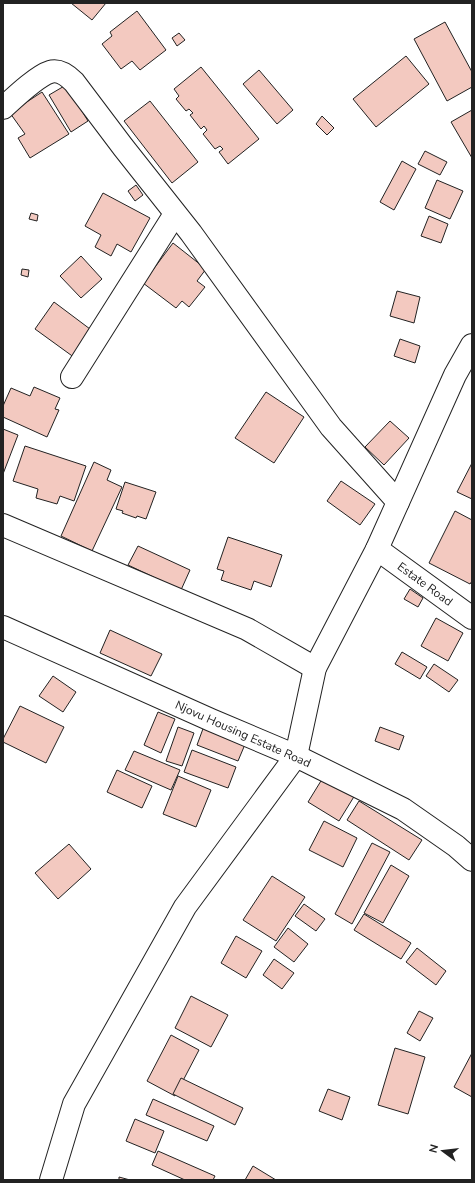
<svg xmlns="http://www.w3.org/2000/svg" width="475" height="1183" font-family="'Nunito Sans',sans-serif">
<rect width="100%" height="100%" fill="#fff"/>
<g fill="#f3c9c0" stroke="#222">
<path d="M71,3h35l-14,17z"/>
<path d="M137,11l29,39 -26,20 -8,-9 -11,8 -19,-25 10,-8 -2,-4z"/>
<path d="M445,22l27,50v15l-25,14 -33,-62z"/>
<path d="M179,33l6,7 -8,6 -5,-8z"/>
<path d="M406,56l23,28 -53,43 -23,-28z"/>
<path d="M201,67l58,72 -31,25 -9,-12 4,-3 -3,-3 -5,3 -12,-15 4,-4 -3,-4 -3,3 -11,-14 3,-2 -4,-4 -3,2 -10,-12 3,-3 -5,-7z"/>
<path d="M259,70l34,40 -16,14 -34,-40z"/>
<path d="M66,85l22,36 -17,11 -22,-37z"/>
<path d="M42,92l27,42 -39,24 -12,-20 7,-4 -15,-21z"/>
<path d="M150,101l48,61 -26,21 -48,-62z"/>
<path d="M472,110v48l-21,-36z"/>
<path d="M322,116l12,12 -7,7 -11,-11z"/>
<path d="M425,151l22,11 -7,13 -22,-11z"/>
<path d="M402,161l14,8 -22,41 -14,-8z"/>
<path d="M437,180l26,11 -13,28 -25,-11z"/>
<path d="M136,185l7,10 -8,6 -7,-10z"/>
<path d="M103,193l47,25 -19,34 -14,-8 -6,12 -16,-9 6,-12 -16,-9z"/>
<path d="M31,213l7,2 -1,6 -8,-2z"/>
<path d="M429,216l19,8 -7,19 -20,-7z"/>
<path d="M173,243l33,26 -9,12 8,6 -16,20 -7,-6 -6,7 -33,-25z"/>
<path d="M81,256l21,23 -21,19 -21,-22z"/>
<path d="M22,269l7,1 -1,7 -7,-2z"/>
<path d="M397,291l23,6 -6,26 -24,-7z"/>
<path d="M54,302l40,30 -19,26 -40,-29z"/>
<path d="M400,339l20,7 -5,17 -21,-7z"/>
<path d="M34,387l26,11 -5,11 4,1 -12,27 -44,-20v-11l8,-18 19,8z"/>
<path d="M266,392l38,25 -30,46 -39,-25z"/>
<path d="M390,421l19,17 -25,27 -19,-18z"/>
<path d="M3,429l15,6 -15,39z"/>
<path d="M25,446l61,20 -12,35 -14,-5 -3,8 -21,-6 2,-9 -25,-8z"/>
<path d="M94,462l17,8 -4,10 15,7 -30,64 -31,-15z"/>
<path d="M472,463v36l-15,-7z"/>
<path d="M341,481l34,23 -15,21 -33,-24z"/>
<path d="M125,482l31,10 -10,27 -9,-3 -1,2 -14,-5 1,-2 -7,-2z"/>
<path d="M455,511l17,9v61l-2,3 -41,-21z"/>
<path d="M228,537l54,18 -11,32 -17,-6 -3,9 -30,-10 3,-9 -7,-2z"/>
<path d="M138,546l52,24 -9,20 -53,-25z"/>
<path d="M410,589l13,9 -5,9 -14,-8z"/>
<path d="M436,618l27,15 -15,28 -27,-15z"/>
<path d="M110,630l52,24 -11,22 -51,-23z"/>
<path d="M402,652l25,15 -7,12 -25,-15z"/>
<path d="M434,664l24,16 -9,12 -23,-16z"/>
<path d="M53,676l23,16 -13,20 -24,-16z"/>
<path d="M20,706l44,21 -18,36 -43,-21v-3z"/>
<path d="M158,712l17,7 -14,34 -17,-8z"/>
<path d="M204,726l42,16 -8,19 -41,-16z"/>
<path d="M178,727l16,6 -12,33 -16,-5z"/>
<path d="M380,727l24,9 -5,14 -24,-9z"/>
<path d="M192,750l44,17 -8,21 -44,-16z"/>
<path d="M134,751l46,19 -9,20 -46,-20z"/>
<path d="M117,770l35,16 -10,22 -35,-16z"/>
<path d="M178,776l33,14 -15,37 -33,-13z"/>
<path d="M324,776l31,19 -16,26 -31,-19z"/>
<path d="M359,801l63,39 -13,20 -62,-40z"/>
<path d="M324,821l33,17 -14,29 -34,-17z"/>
<path d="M372,843l18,9 -38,72 -17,-10z"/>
<path d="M69,844l22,25 -33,30 -23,-26z"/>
<path d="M391,865l18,11 -26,47 -19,-10z"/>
<path d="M272,876l33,21 -29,44 -33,-21z"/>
<path d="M304,904l21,15 -9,12 -21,-15z"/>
<path d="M364,914l47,29 -10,16 -47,-29z"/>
<path d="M288,928l20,16 -14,18 -20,-15z"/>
<path d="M236,936l26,15 -16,27 -25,-15z"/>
<path d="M417,948l29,23 -10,14 -30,-23z"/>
<path d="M274,959l20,14 -12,16 -19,-14z"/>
<path d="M191,996l37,19 -17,32 -36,-19z"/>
<path d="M419,1011l14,7 -13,23 -13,-8z"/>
<path d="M171,1035l28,15 -24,46 -28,-15z"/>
<path d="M395,1048l30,9 -17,57 -30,-9z"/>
<path d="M472,1053v44l-18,-10z"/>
<path d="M181,1078l62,30 -8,17 -62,-31z"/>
<path d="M328,1089l22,8 -8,23 -23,-9z"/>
<path d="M153,1099l61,27 -7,15 -61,-26z"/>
<path d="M135,1119l29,12 -9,22 -29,-12z"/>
<path d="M158,1151l57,25 -2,4h-28l-33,-15z"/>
<path d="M253,1166l23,14h-31z"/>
<path d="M119,1177l11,3h-11z"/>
</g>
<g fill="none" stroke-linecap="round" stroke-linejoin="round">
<defs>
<g id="minor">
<path d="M3,108c11,-10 34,-32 47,-36 9,-3 18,4 24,10l49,65 68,86 140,194 67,75"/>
<path d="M72,377l103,-163"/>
<path d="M3,525l244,104 68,39"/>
<path d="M377,549l95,69"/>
<path d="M3,627l208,93 85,36 107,53 53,37 16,14"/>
</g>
<path id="tertiary" d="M51,1180l23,-76 111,-197 111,-151 19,-88 62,-119 78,-174 17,-30"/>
</defs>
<use href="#minor" stroke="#222" stroke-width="24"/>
<use href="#tertiary" stroke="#222" stroke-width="24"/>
<use href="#minor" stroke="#fff" stroke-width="22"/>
<use href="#tertiary" stroke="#fff" stroke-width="22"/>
</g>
<g text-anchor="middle" stroke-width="3" stroke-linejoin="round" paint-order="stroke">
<g font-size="12" fill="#222" stroke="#fff">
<text transform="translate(425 584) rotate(36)" y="4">Estate Road</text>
<text transform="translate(243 734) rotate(24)" y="4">Njovu Housing Estate Road</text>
</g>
</g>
<rect width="475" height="1183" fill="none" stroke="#222222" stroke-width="8"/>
<g transform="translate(443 1151) rotate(285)" stroke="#ffffff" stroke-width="3" paint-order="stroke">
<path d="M0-3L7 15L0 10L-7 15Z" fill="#222222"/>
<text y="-6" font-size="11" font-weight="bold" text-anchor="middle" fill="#222222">N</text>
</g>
</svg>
